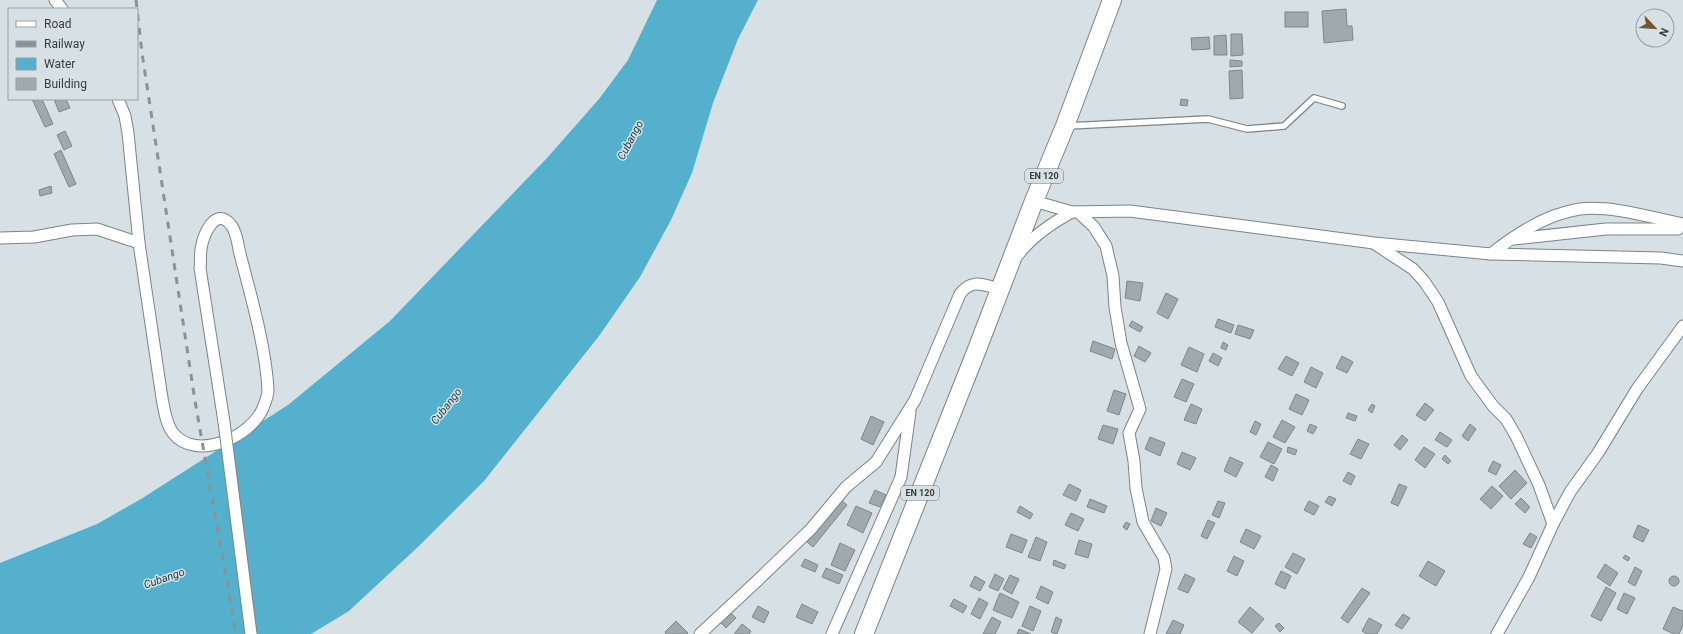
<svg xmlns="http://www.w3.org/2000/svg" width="1683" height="634" font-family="Roboto,sans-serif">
<rect width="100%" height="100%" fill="#d7e1e5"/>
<path fill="#55b0cd" d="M657,0h101l-20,39 -25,64 -21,70 -21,47 -31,57 -41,59 -115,145 -64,64 -71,66 -38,23h-311v-71l97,-39 44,-25 147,-94 102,-84 157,-163 52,-59 29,-39z"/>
<g fill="#a0aaad" stroke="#7e878b">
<path d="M1346,9l1,17h5l1,14 -29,3 -2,-32z"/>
<rect x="1285" y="12" width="23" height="15"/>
<path d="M1231,34h11l1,21 -12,1z"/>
<path d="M1226,35l1,20h-13v-19z"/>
<path d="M1209,37l1,12 -18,1 -1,-12z"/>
<path d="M1230,60l12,1v5l-12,1z"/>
<path d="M1242,70l1,28 -13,1 -1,-28z"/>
<path d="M32,99h10l11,25 -8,3z"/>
<path d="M54,99h12l4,9 -11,4z"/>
<path d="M1181,99l7,1 -1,6 -7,-1z"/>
<path d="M65,131l7,15 -8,4 -7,-15z"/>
<path d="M61,150l15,34 -7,3 -15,-33z"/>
<path d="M51,186l1,7 -12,3 -1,-6z"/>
<path d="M1127,281l16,2 -3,18 -15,-3z"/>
<path d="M1166,293l12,6 -10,20 -11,-6z"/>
<path d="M1218,319l16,6 -3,8 -16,-6z"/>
<path d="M1132,321l11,6 -3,5 -11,-6z"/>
<path d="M1238,325l16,5 -4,9 -15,-5z"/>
<path d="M1093,341l22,8 -3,10 -22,-8z"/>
<path d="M1223,342l5,3 -2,5 -5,-2z"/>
<path d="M1139,346l12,7 -6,9 -11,-6z"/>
<path d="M1189,347l15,7 -7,18 -16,-7z"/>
<path d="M1213,353l9,5 -4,8 -9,-5z"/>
<path d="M1286,356l13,7 -7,13 -14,-7z"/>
<path d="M1342,356l11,6 -6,11 -11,-5z"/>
<path d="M1311,367l12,6 -7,15 -12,-6z"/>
<path d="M1182,379l12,5 -8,18 -12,-5z"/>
<path d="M1114,390l12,4 -7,21 -12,-4z"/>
<path d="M1296,394l13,6 -7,15 -13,-6z"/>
<path d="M1425,403l9,7 -9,11 -9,-6z"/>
<path d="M1191,404l11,5 -6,15 -12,-4z"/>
<path d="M1372,404l3,2 -3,7 -4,-3z"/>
<path d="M1348,413l9,3 -2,5 -9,-3z"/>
<path d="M871,416l13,6 -11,23 -12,-6z"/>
<path d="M1282,420l13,7 -10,16 -12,-6z"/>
<path d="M1255,421l6,3 -5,11 -6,-3z"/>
<path d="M1310,424l7,3 -4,7 -6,-3z"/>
<path d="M1470,424l6,5 -8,12 -6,-5z"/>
<path d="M1103,425l15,4 -5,15 -15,-5z"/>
<path d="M1440,432l12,8 -5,7 -12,-7z"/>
<path d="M1402,435l6,5 -8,10 -6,-5z"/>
<path d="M1150,437l15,6 -5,13 -15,-7z"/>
<path d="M1358,439l11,5 -8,15 -11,-5z"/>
<path d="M1268,442l14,7 -8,15 -14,-7z"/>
<path d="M1288,447l9,3 -2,5 -8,-3z"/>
<path d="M1424,447l11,7 -10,14 -10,-8z"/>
<path d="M1182,452l14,6 -6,12 -13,-6z"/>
<path d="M1445,455l6,6 -3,3 -6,-5z"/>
<path d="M1230,457l13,6 -7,14 -12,-6z"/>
<path d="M1493,461l8,4 -5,10 -8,-4z"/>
<path d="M1271,465l7,4 -5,12 -8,-4z"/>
<path d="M1515,470l12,13 -16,16 -12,-13z"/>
<path d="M1348,472l7,4 -4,9 -8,-4z"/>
<path d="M1069,484l12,6 -5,11 -13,-6z"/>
<path d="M1399,484l8,3 -9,19 -7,-3z"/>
<path d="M1492,486l11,10 -12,13 -11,-10z"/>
<path d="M875,490l11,5 -6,12 -11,-4z"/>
<path d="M1329,496l7,3 -4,7 -7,-4z"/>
<path d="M1521,498l9,9 -5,6 -10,-9z"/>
<path d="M1090,499l17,7 -3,7 -17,-6z"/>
<path d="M841,500l6,5 -34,42 -6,-5z"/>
<path d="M1218,501l7,2 -6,15 -7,-3z"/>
<path d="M1309,501l10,5 -5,9 -10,-5z"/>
<path d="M856,506l16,7 -9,20 -16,-8z"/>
<path d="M1020,506l13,8 -3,5 -13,-7z"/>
<path d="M1156,508l11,5 -6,13 -10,-5z"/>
<path d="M1071,513l13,6 -6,12 -13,-6z"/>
<path d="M1208,520l7,3 -8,16 -6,-3z"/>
<path d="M1126,522l4,2 -3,6 -4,-3z"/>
<path d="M1638,525l11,5 -6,12 -10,-5z"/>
<path d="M1246,529l15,7 -7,13 -14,-7z"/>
<path d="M1530,533l7,4 -6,11 -8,-4z"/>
<path d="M1011,534l16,6 -5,13 -16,-6z"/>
<path d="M1036,537l11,5 -7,19 -12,-4z"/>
<path d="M1079,540l13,4 -4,14 -13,-4z"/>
<path d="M840,543l15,7 -10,21 -14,-6z"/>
<path d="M1293,553l12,6 -8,15 -12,-7z"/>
<path d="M1625,555l5,3 -2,3 -5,-3z"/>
<path d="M1234,556l10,5 -7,15 -10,-5z"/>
<path d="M805,559l13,6 -3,7 -14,-6z"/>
<path d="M1054,560l12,5 -2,4 -11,-4z"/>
<path d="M1428,561l17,10 -9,15 -17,-10z"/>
<path d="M1605,564l13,9 -8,13 -13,-9z"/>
<path d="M1635,567l7,4 -7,15 -7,-4z"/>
<path d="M826,568l17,7 -4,9 -17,-7z"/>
<path d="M1281,571l10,5 -6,13 -10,-5z"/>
<path d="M995,574l9,5 -6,12 -9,-4z"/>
<path d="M1185,574l10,5 -7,14 -10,-4z"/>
<path d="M1010,575l9,4 -7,15 -9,-5z"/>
<circle cx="1674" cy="581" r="5"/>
<path d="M975,576l10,6 -5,9 -10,-5z"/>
<path d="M1041,586l12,6 -5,12 -12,-6z"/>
<path d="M1606,587l10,6 -15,28 -10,-5z"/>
<path d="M1362,588l8,5 -22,30 -7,-5z"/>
<path d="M1000,593l19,9 -7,16 -19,-8z"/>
<path d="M1624,593l11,5 -8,16 -10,-5z"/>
<path d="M979,598l9,5 -8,16 -9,-5z"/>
<path d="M954,599l13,7 -4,7 -13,-7z"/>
<path d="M802,604l16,8 -6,12 -16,-7z"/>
<path d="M758,606l11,6 -5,11 -12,-6z"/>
<path d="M1030,606l11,5 -8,20 -11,-5z"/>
<path d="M1250,607l14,12 -12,14 -14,-11z"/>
<path d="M1673,607l10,4v14l-4,9h-5l-11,-5z"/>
<path d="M730,612l6,6 -10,10 -6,-6z"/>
<path d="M1403,614l7,4 -8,11 -7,-4z"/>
<path d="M992,617l9,5 -6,12h-12z"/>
<path d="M1056,617l6,3 -5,14 -6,-2z"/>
<path d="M1369,618l13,7 -5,9h-10l-5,-3z"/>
<path d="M1173,620l11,5 -4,9h-14z"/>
<path d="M676,621l12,12 -1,1h-21l-1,-2z"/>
<path d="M1279,623l5,5 -4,4 -5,-6z"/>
<path d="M742,624l9,7 -2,3h-15z"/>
<path d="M1019,629l12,5h-14z"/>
</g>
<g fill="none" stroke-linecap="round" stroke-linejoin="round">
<defs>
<path id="lane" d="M1068,126l140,-7 39,10 37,-3 30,-28 28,8"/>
<g id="street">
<path d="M55,0l7,9"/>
<path d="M118,99l7,17 3,17 11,110 23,155c2,11 4,26 11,35 23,29 78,4 90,-25 2,-5 5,-12 5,-18 -2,-42 -17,-94 -28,-136 -2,-8 -3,-22 -9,-29 -16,-20 -28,11 -30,24 -1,6 0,13 -1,19l24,154"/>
<path d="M1034,201l38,11 58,-1 244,32 117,11c26,-21 56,-40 89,-45 31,-4 73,9 103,15"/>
<path d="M1078,212l16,15 12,19 7,30 2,31 6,36 19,66 -11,24 5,28 2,27 7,34 21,36 2,11 -16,65"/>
<path d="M0,238l34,-1 38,-7 25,-1 42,14"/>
<path d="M1514,239l92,-10h72"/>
<path d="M1375,244l38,25 11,12 14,21 33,74 22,30 13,13 10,17 23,49 14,39"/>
<path d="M1491,254l170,4 22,3"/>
<path d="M1018,255c14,-19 34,-32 54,-43"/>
<path d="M700,634l57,-53 54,-52 35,-42 30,-25 39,-62 45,-106c12,-16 23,-9 40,-5"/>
<path d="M832,634l69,-157 9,-65"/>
<path d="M1497,634l32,-57 24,-53 17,-32 28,-39 39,-64 46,-63"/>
</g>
<path id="primary" d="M864,634l112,-282 58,-151 31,-75 47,-126"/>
</defs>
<use href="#lane" stroke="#7b8588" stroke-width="8"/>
<use href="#street" stroke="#7b8588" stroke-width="13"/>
<use href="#primary" stroke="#7b8588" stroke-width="20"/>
<use href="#lane" stroke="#fff" stroke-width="5.5"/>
<use href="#street" stroke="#fff" stroke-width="11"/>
<use href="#primary" stroke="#fff" stroke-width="18"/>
<path stroke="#8b9295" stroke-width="3" stroke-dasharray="7 7" stroke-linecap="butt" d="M136,0l6,53 53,348 41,233"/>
<defs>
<path id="street-bridge" d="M224,422l27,212"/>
</defs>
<use href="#street-bridge" stroke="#7b8588" stroke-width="13" stroke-linecap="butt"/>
<use href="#street-bridge" stroke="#fff" stroke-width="11"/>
</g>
<g text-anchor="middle" stroke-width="3" stroke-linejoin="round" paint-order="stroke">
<g fill="#d7e1e5" stroke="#686e70" stroke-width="1">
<rect x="1025" y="169" width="38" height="14" rx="3"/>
<rect x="901" y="486" width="38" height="14" rx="3"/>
</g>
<g font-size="9" font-weight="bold" fill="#383c3e">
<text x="1044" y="179">EN 120</text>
<text x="920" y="496">EN 120</text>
</g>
<g font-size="11" font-style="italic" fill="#133d4a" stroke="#d7e1e5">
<text transform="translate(630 140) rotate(-62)" y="4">Cubango</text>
<text transform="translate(446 406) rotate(-52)" y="4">Cubango</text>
<text transform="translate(164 578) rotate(-19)" y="4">Cubango</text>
</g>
</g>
<rect x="8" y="8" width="130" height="92" fill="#d7e1e5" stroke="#979fa2"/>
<rect x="16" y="21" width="20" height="6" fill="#ffffff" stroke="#979fa2"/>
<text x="44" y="28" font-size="12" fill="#383c3e">Road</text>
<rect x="16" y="41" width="20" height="6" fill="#8b9295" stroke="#979fa2"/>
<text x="44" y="48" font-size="12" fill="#383c3e">Railway</text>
<rect x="16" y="58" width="20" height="12" fill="#55b0cd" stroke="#979fa2"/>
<text x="44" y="68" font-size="12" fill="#383c3e">Water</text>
<rect x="16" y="78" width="20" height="12" fill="#a0aaad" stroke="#979fa2"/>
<text x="44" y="88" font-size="12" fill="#383c3e">Building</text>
<g transform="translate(1655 28) rotate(115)"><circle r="19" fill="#d7e1e5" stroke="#979fa2"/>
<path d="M0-3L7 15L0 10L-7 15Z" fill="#76562c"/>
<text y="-6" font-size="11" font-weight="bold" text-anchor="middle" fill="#383c3e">N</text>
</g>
</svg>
